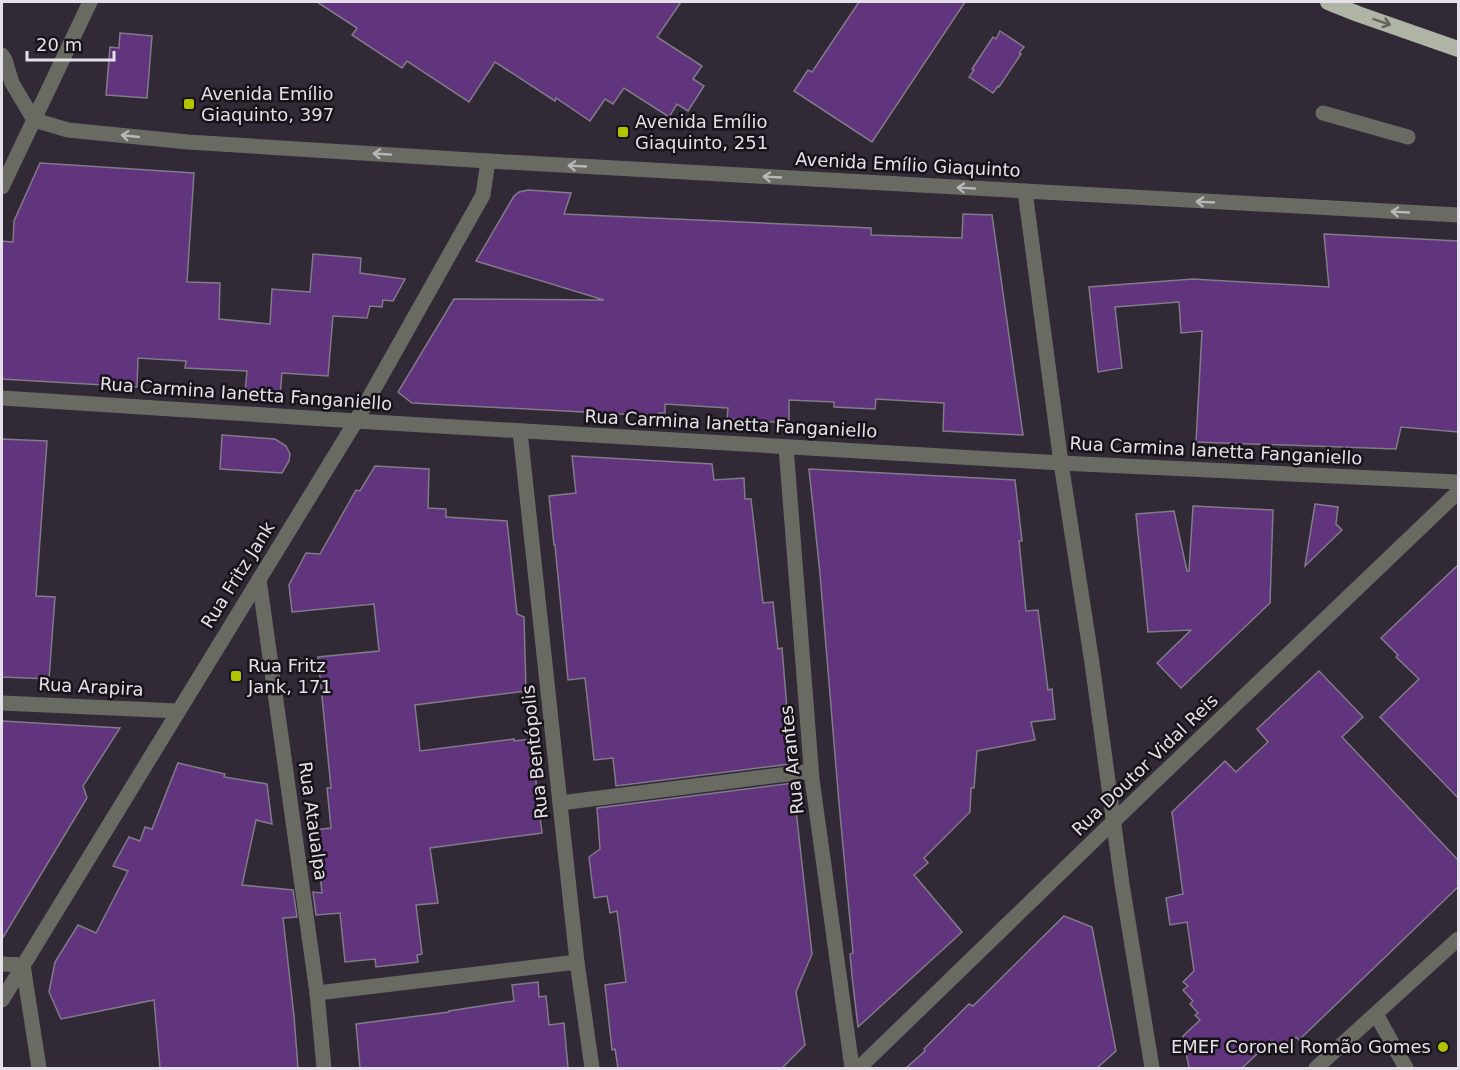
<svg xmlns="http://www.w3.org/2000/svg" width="1460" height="1070" font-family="'DejaVu Sans',sans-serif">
<rect width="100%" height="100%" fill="#312936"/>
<g fill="#61347e" stroke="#827a89" stroke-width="1.5">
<path d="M317,2h364l-24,35 45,29 -9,13 11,7 -16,25 -11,-7 -8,13 -45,-29 -11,16 -8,-5 -15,22 -34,-23 -1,3 -60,-39 -26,40 -62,-41 -5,7 -50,-33 5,-7z"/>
<path d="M859,2h106l-93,140 -78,-51 14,-21 4,2z"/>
<path d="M1000,31l24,16 -5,6 2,1 -22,33 -1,-1 -5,7 -24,-16 5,-7 -2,-1 21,-32 3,2z"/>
<path d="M120,33l32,3 -5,62 -41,-3 4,-48 9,1z"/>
<path d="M40,163l154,10 -7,109 33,1 -1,36 51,5 2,-35 38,3 3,-38 48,4 -1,15 45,6 -12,22 -10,-1 -1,7 -12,-1 -3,12 -34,-2 -5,60 -46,-3 -2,22 -35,-2 2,-22 -62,-3 1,-7 -48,-3 -1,29 -135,-8v-138l11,1 1,-21z"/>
<path d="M528,190l43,3 -7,21 307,14v7l91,3 1,-24 29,1 31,220 -80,-4 1,-28 -68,-4 -1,10 -41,-2v-5l-45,-2v23l-62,-4 1,-11 -63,-4v9h-6v3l-247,-13 -14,-11 56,-93 150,1 -128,-39 38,-65 5,-4z"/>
<path d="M1324,234l134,7v191l-57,-5 -5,22 -200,-7 6,-111 -21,2 -2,-31 -64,5 7,61 -24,4 -9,-85 104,-8 136,8z"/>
<path d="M222,435l53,4 11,7 4,8 -1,7 -7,12 -62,-4z"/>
<path d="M2,439l45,2 -11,155 19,1 -6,82 -47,-2z"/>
<path d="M572,456l140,8 2,16 30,-2 1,21h6l12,104 10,-1 5,47 4,-1 8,98 -2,1 2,17 -174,22 -3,-28 -19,2 -9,-82 -17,2 -13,-135h-1l-5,-49 27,-3z"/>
<path d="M375,466l54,3 -1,39 18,1v8l61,4 10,93 7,3 2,74 -111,14 5,46 94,-12v2l17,-2 11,94 -112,15 8,55 -22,2 6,49 -5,1 1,7 -42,5 -1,-8 -30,3 -5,-49 -24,2 -3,-23 9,1 -7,-63 16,-2 -4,-40h4l-13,-131 61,-6 -5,-47 -82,8 -3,-27 17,-32 14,1 36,-64 4,1z"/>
<path d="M809,469l206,11 7,61h-3l7,70 12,-1 10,80 4,-1 3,30 -24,3 4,18 -58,11 -3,37h-3l-1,24 -46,46 4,5 -14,12 48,57 -104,95 -6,-51 -2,-22 3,-1 -14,-150 -19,-229z"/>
<path d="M1315,504l23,3 -2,17 6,6 -37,36z"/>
<path d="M1193,506l80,4 -3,93 -89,85 -24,-25 34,-33 -43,2 -12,-118 38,-3 13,60h2z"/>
<path d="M1458,565v233l-78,-81 39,-38 -23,-22 2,-2 -17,-17z"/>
<path d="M1319,671l44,46 -21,20 116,123v27l-159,153 -3,-3 -14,13 -10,-10 -30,28h-53l-6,-32 17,-16 -5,-5 3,-2 -8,-9 3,-3 -10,-11 5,-4 -5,-4 11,-11 -7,-49 -17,3 -4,-27 17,-4 -11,-82 53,-51 11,11 32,-30 -11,-13z"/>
<path d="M2,721l118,7 -37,58 4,12 -85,141z"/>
<path d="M178,763l47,11 -1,3 43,7 5,40 -16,-4 -14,65 51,5 4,27 -14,1 11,98 4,52h-138l-6,-68 -93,19 -12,-27 6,-30 23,-37 18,8 32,-62 -15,-5 16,-29 11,4 5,-14 7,2z"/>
<path d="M793,783l19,171 -16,38 9,53 -23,23h-164l-3,-19 -3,1 -7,-65 21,-3 -9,-71 -7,2 -3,-17 -13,2 -5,-41 11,-8 -3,-41z"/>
<path d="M1064,916l28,11 24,124 -19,17h-191l19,-17 -1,-2 45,-45 4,2z"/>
<path d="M538,982l1,15 7,-1 3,29 15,-2 4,45h-208l-4,-44 93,-12v-1l65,-10 -2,-16z"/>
</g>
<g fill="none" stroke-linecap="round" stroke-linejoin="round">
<g stroke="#696b63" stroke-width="15">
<path d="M2,55l3,5 7,23 22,37"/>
<path d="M1323,113l85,24"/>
</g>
<g stroke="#696b63" stroke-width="15">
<path d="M34,120l34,10 120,12 300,19 970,54"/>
<path d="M2,187l88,-185"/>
<path d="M1025,191l36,272 31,200 30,221 30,184"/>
<path d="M2,398l354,23 705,42 397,19"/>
<path d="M520,431l57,531 15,106"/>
<path d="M786,447l26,332 40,289"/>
<path d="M259,579l58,414 7,75"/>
<path d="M2,703l176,8"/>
<path d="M560,803l251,-32"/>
<path d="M2,964l21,1"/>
<path d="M23,965l16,103"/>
<path d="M317,993l260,-31"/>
<path d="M2,1000l354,-579 127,-226 5,-34"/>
<path d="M1376,1014l30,54"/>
<path d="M859,1068l289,-280 310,-296"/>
<path d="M1316,1068l142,-129"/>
</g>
<path stroke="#b0b4a4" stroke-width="16" d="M1328,2l30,12 100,35"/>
</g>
<defs><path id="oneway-shaft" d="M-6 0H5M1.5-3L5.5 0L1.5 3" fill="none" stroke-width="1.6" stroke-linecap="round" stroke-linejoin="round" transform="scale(1.5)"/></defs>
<use stroke="#64645e" href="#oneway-shaft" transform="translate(1382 22) rotate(19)"/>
<g stroke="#b9b6b9">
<use href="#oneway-shaft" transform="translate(130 136) rotate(-174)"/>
<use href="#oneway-shaft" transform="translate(382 154) rotate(-176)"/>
<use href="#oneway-shaft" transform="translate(577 166) rotate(-177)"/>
<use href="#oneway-shaft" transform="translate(772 177) rotate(-177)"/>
<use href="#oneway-shaft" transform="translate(966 188) rotate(-177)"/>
<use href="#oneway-shaft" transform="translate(1205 202) rotate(-177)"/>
<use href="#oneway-shaft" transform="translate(1400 212) rotate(-177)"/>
</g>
<g fill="#b0c500" stroke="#171319" stroke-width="2">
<rect x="183" y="98" width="12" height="12" rx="3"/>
<rect x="617" y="126" width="12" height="12" rx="3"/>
<rect x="230" y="670" width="12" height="12" rx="3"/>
<circle cx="1443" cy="1047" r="6"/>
</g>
<g text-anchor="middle" stroke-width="5" stroke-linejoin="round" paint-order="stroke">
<g font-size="18" fill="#e4dfe8" stroke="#171319" text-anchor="start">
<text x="201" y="100">Avenida Emílio<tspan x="201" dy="21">Giaquinto, 397</tspan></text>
<text x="635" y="128">Avenida Emílio<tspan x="635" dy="21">Giaquinto, 251</tspan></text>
<text x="248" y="672">Rua Fritz<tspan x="248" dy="21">Jank, 171</tspan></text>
<text x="1431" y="1053" text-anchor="end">EMEF Coronel Romão Gomes</text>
</g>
<g font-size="18" fill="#e4dfe8" stroke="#171319">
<text transform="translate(908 165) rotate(3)" y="6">Avenida Emílio Giaquinto</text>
<text transform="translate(246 394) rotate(4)" y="6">Rua Carmina Ianetta Fanganiello</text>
<text transform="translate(731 424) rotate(3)" y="6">Rua Carmina Ianetta Fanganiello</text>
<text transform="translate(1216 451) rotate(3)" y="6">Rua Carmina Ianetta Fanganiello</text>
<text transform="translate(238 575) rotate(-58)" y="6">Rua Fritz Jank</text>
<text transform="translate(91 687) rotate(3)" y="6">Rua Arapira</text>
<text transform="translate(535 752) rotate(-96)" y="6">Rua Bentópolis</text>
<text transform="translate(792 760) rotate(-96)" y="6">Rua Arantes</text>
<text transform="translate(1145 765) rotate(-44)" y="6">Rua Doutor Vidal Reis</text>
<text transform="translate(313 821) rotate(82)" y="6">Rua Ataualpa</text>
</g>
</g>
<rect width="1460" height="1070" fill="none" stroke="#e4dfe8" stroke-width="6"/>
<path d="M27 51v9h87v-9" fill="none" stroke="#e4dfe8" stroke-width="3"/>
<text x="36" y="51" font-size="18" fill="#e4dfe8" stroke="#171319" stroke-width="4.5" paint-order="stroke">20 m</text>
</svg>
